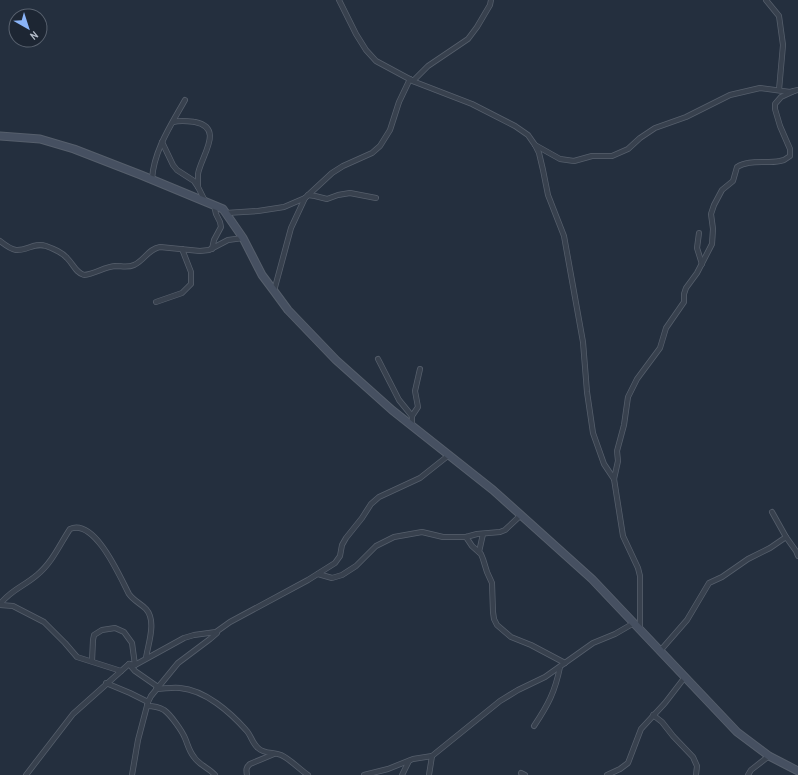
<svg xmlns="http://www.w3.org/2000/svg" width="798" height="775" font-family="'Archivo Narrow',sans-serif">
<rect width="100%" height="100%" fill="#242f3e"/>
<g fill="none" stroke-linecap="round" stroke-linejoin="round">
<defs>
<g id="street">
<path d="M339,0l17,34 10,16 10,11 39,21 57,22 43,22 13,9 7,10 4,8 4,17 5,25 16,41 19,106 4,50 6,41 11,31 10,15"/>
<path d="M766,0l13,16 4,29 -4,45"/>
<path d="M413,81l15,-15 40,-27 9,-12 13,-22 1,-5"/>
<path d="M173,122c8,-2 14,-1 22,0 30,6 6,34 3,52 0,4 0,9 0,13"/>
<path d="M162,142l11,23 4,5 17,11 4,6 7,14"/>
<path d="M535,145l25,14 14,2 18,-5h20l16,-7 12,-11 15,-10 31,-11 44,-22 30,-7 30,4 8,-2"/>
<path d="M152,179c2,-29 19,-54 33,-79"/>
<path d="M308,195l7,1 12,3 11,-4 12,-2 26,5"/>
<path d="M226,213l32,-2 26,-4 21,-9"/>
<path d="M699,233l-2,15 5,16"/>
<path d="M0,241c5,4 10,8 16,9 11,1 18,-8 30,-4 8,3 16,6 21,12 7,7 8,14 17,17 11,-1 20,-8 31,-9 7,0 13,2 19,-1 11,-5 14,-16 26,-18l40,4 9,-1 19,-10 15,-2"/>
<path d="M212,249l2,-9 7,-13 -1,-5 -4,-8 -2,-9"/>
<path d="M274,291l17,-63 14,-30 27,-25 11,-7 29,-13 8,-7 10,-16 9,-28 11,-23"/>
<path d="M156,302l26,-9 9,-9v-12l-9,-23"/>
<path d="M378,359l21,41 13,16v10"/>
<path d="M412,416l6,-9 -3,-16 5,-22"/>
<path d="M772,512l14,25 10,14 2,5"/>
<path d="M466,537l6,9 9,8 2,5 4,13 5,11 1,29 1,7 3,6 14,12 20,8 34,18"/>
<path d="M479,552l4,-18"/>
<path d="M318,574l14,4 10,-3 14,-9 20,-20 18,-9 28,-5 21,5h23l11,-3 23,-2 5,-2 16,-15"/>
<path d="M0,604c12,-15 23,-17 37,-29 15,-12 23,-31 33,-46 25,-11 50,48 59,65 5,7 11,9 17,15 11,12 2,35 0,49"/>
<path d="M0,605l13,1 31,16 21,21 12,14 44,14"/>
<path d="M640,630v-54l-2,-8 -15,-32 -9,-57 4,-18 -1,-10 7,-26 4,-28 9,-18 23,-31 6,-20 18,-26v-8l2,-6 11,-15 15,-29 1,-15 -2,-15 3,-9 8,-15 11,-9 4,-14c12,-8 29,-3 43,-6l4,-1 6,-4v-7l-10,-23 -5,-17v-5l6,-7 13,-6"/>
<path d="M660,651l27,-31 22,-37 13,-6 26,-18 22,-11 16,-11"/>
<path d="M92,661l1,-21 1,-5 8,-5 13,-2 9,4 8,11 3,22"/>
<path d="M129,664l6,7 23,16"/>
<path d="M106,683l24,10 18,9"/>
<path d="M156,689c8,0 16,-2 24,-1 25,2 50,24 66,42 5,5 6,13 12,18 6,6 15,4 23,7 9,4 18,14 27,20"/>
<path d="M147,706c6,0 12,1 17,4 7,5 18,21 21,28 3,7 4,13 9,19 5,8 15,11 21,18"/>
<path d="M653,715l9,7 11,14 20,21 4,9 -1,9"/>
<path d="M534,726c14,-21 21,-34 26,-59"/>
<path d="M521,773l4,2"/>
<path d="M26,775l47,-61 56,-50 6,1 49,-27 10,-3 22,-3 14,-10 78,-42 27,-17 5,-7 2,-11 4,-7 16,-20 9,-14 8,-7 41,-19 29,-23"/>
<path d="M132,775l6,-35 10,-38 3,-6 27,-33 32,-24 7,-6"/>
<path d="M247,775c-1,-5 -1,-8 3,-11l24,-10"/>
<path d="M364,775l24,-6 25,-10 19,-3 68,-55 18,-11 27,-13 48,-34 22,-9 19,-11"/>
<path d="M402,775l7,-14"/>
<path d="M429,775l3,-19"/>
<path d="M607,775l13,-6 8,-6 13,-34 24,-26 20,-26"/>
<path d="M748,775l3,-5 18,-14"/>
</g>
<path id="secondary" d="M0,136l40,3 34,10 67,26 82,34 20,29 19,37 12,16 14,19 48,50 56,50 101,80 99,89 145,153 32,24 29,15"/>
</defs>
<use href="#street" stroke="#565f6c" stroke-width="6"/>
<use href="#secondary" stroke="#565f6c" stroke-width="9"/>
<use href="#street" stroke="#38414e" stroke-width="4.5"/>
<use href="#secondary" stroke="#465061" stroke-width="7"/>
</g>
<g transform="translate(28 28) rotate(141)"><circle r="19" fill="#1d2633" stroke="#59626f"/>
<path d="M0-3L7 15L0 10L-7 15Z" fill="#8ab4f8"/>
<text y="-6" font-size="11" font-weight="bold" text-anchor="middle" fill="#b4bcc9">N</text>
</g>
</svg>
